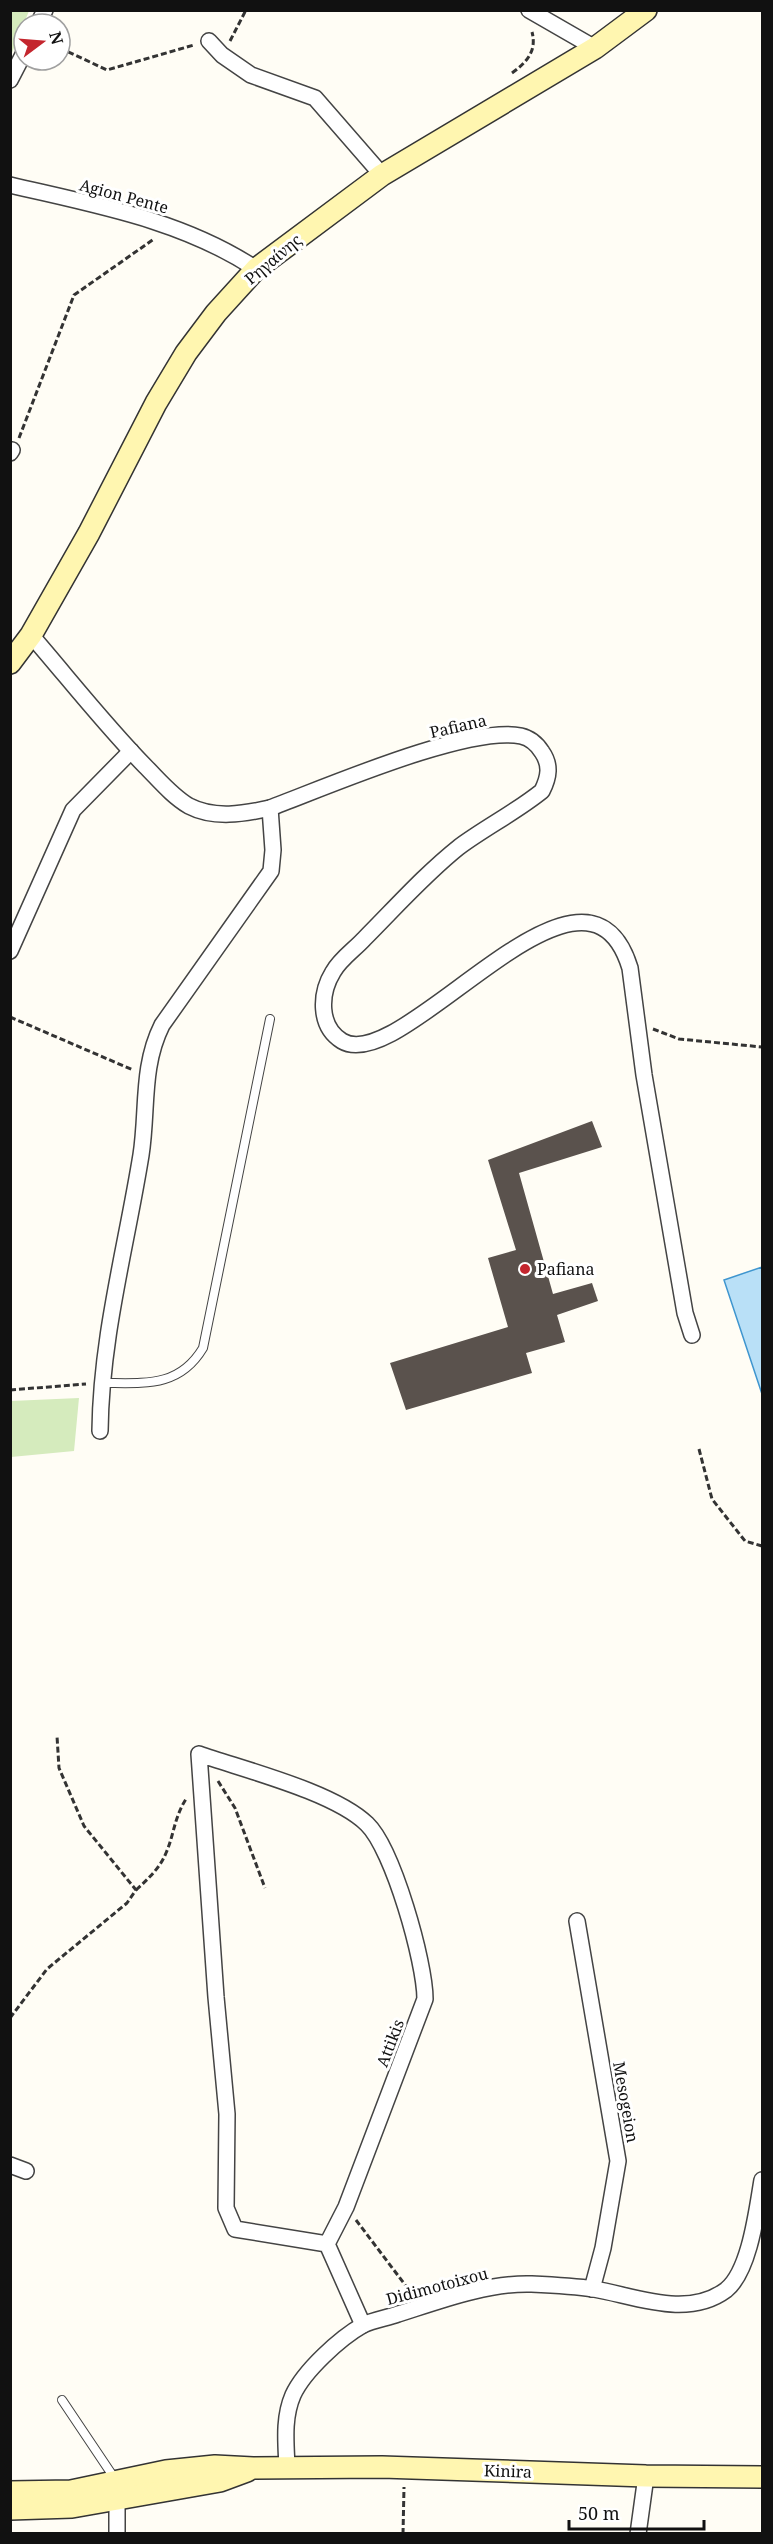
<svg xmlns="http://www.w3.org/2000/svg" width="773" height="2544" font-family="'Noto Serif',serif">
<rect width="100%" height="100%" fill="#fffdf5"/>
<g fill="#d5ebbd">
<path d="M11,10l18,1 -18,44 -1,-44z"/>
<path d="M79,1398l-5,53 -63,6v-56z"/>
</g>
<path fill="#b9e0f7" stroke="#3f96cf" stroke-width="1.5" d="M762,1267v127l-38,-114z"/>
<path fill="#5a524d" d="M592,1121l10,26 -83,26 34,121 39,-11 6,18 -41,14 8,27 -39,11 6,20 -126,37 -16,-47 118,-36 -20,-69 28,-8 -28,-90z"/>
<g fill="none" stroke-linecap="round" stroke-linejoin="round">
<defs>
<g id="lane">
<path d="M102,1383c42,0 77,5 101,-35l67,-329"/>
<path d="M62,2400l53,79"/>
</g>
<g id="street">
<path d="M529,10l66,38"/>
<path d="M38,24l7,-14"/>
<path d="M209,41l13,14 29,20 64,23 67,77"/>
<path d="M10,80l14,-27"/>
<path d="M10,185c85,20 172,35 246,84"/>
<path d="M10,453l2,-3"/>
<path d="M31,635c38,44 74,90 114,131 14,14 27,30 44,40 25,13 55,8 81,2 54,-20 198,-83 251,-72 9,2 16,8 21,16 9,13 7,25 0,39 -26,21 -56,36 -83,56 -34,27 -64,61 -95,92 -9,10 -24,20 -31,33 -13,21 -15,54 9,69 61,37 243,-219 288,-73l14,107 41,238 7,22"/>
<path d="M10,951l63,-141 58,-59"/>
<path d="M100,1431c1,-94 26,-183 41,-276 7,-45 0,-88 21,-130l109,-154 2,-21 -3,-42"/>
<path d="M577,1921l41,240 -15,87 -11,41"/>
<path d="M10,2165l16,6"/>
<path d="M327,2244l-92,-15 -9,-21 1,-94 -11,-117 -17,-243c46,16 135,38 168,70 26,25 58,138 58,175l-79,208 -19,37 36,81"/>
<path d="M287,2467c-1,-24 -4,-49 6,-72 11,-24 47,-57 70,-70 10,-5 24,-7 35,-11 41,-13 89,-31 132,-30 21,1 43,2 64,5 41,7 93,30 132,1 24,-19 31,-81 36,-110"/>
<path d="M117,2534v-44"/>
<path d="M638,2534l8,-58"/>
</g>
<g id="secondary">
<path d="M10,663l21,-28 58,-102 67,-130 30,-50 30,-40 40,-44 126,-94 213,-127 51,-38"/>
<path d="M10,2492l61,-1 95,-20 49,-5 38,2 129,-1 264,9 116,1"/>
<path d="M10,2509l62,-2 148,-26 27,-10"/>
</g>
</defs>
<use href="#lane" stroke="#444" stroke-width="10"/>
<use href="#street" stroke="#444" stroke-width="18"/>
<use href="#secondary" stroke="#333" stroke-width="24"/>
<g stroke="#333" stroke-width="3" stroke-dasharray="6 3" stroke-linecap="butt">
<path d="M230,41l16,-31"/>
<path d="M60,48l47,22 87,-25"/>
<path d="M512,73c15,-11 25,-22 20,-41"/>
<path d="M19,438l55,-143 80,-56"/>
<path d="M10,1017l123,53"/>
<path d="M653,1029l26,10 83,8"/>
<path d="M10,1390l76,-6"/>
<path d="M699,1449l13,50 33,42 17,5"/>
<path d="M218,1781l17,27 30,80"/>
<path d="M136,1890c12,-11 24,-22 30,-37 8,-18 8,-35 20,-54"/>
<path d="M10,2018l37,-49 80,-66 9,-13 -52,-64 -25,-58 -2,-32"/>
<path d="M356,2220l56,74"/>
<path d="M403,2534l1,-47"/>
</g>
<use href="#lane" stroke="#fff" stroke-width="8"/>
<use href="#street" stroke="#fff" stroke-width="15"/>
<use href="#secondary" stroke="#fff6b0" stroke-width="21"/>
</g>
<circle fill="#c4262e" stroke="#fff" stroke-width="2" cx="525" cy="1269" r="6"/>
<g text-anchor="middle" stroke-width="6" stroke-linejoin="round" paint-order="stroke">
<g font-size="16" fill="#111" stroke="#fff">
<text transform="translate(124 196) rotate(15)" y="6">Agion Pente</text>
<text transform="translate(273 259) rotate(-40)" y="6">Ρηγαίνης</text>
<text transform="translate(458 726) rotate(-13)" y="6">Pafiana</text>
<text transform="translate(390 2043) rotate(-69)" y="6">Attikis</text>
<text transform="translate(626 2102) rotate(80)" y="6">Mesogeion</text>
<text transform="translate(437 2286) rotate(-15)" y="6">Didimotoixou</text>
<text transform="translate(508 2471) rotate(2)" y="6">Kinira</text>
</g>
<g font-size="16" fill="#111" stroke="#fff" text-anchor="start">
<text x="537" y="1275">Pafiana</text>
</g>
</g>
<rect width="773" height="2544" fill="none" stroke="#111111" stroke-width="24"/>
<g transform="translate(42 42) rotate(74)"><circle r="28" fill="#ffffff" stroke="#a0a0a0" stroke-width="1.5"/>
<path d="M0-4.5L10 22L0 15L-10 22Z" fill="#c4262e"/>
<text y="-9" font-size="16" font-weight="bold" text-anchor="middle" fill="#111111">N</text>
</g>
<path d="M569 2520v9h135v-9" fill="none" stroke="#111111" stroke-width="3"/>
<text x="578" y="2520" font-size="18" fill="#111111" stroke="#ffffff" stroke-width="4.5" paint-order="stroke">50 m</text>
</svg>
